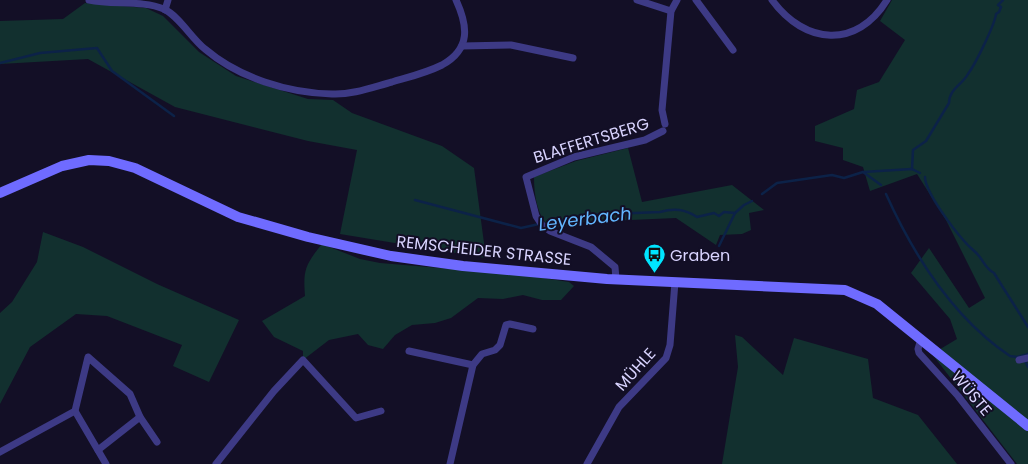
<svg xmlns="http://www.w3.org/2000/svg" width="1028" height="464" font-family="Poppins,sans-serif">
<rect width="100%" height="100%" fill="#130f26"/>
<g fill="#12302f">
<path d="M892,0h136v464h-11l-85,-110 25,-15 -7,-20 -39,-46 18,-25 40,60 16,-10 -39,-78 -29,-46 -47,17 -7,-24 -20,-7v-12l-28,-7v-15l39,-17 3,-19 22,-8 26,-42 -25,-19z"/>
<path d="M85,3l61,5 17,8 36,36 37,24 72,23 25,1 19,13 90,33 32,22 12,90 -146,-24 17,-84 -49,-9 -133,-34 -87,-48 -88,5v-43l63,-2z"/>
<path d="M628,148l14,54 90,-17 32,25 -15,3 2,17 -9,4 -22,1 -4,10 -40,-27 -91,4 -35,7c-13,-14 -16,-34 -16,-52l42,-16z"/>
<path d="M43,232l40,15 74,37 82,36 -30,62 -36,-16 9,-21 -75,-29 -31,-2 -46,33 -30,57v-91l12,-11 25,-40z"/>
<path d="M322,244l38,15 20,4 144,12 45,7 5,4 -13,14h-19l-19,-5 -20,4 -25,-1 -27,20 -16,5 -23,2 -17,10 -12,14 -15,-4 -10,-11 -29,6 -26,20v-9l-29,-14 -12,-16 43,-25c-2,-26 0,-31 17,-52z"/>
<path d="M735,335l7,2 41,38 11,-37 74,21 5,39 45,17 39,49h-235l16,-97z"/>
</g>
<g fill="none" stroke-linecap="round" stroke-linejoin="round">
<g stroke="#0c2248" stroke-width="2.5">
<path d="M0,63l40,-10 57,-5 15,23 62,45"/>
<path d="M912,169l1,-19 13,-9 23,-38c0,-14 13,-18 19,-29 8,-11 27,-50 28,-60l3,-2 2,-5 -3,-2 5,-5"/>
<path d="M863,172l49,-3 8,4"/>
<path d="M925,177c0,15 29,53 40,65 4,5 10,9 14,14 5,6 7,13 15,17 11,18 23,36 34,54"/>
<path d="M762,194l15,-11 55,-8 12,3 19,-6 18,13"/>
<path d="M886,194c28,62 67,124 124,162l7,1 11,-3"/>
<path d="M415,200l106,28 18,-4"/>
<path d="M545,224l41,-9 74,-3c14,-4 25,-3 37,5l17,-4 5,3 5,-4 11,1 9,-8 8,-4"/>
<path d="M719,246l16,-33"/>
<path d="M1025,361l3,6"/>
</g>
<g stroke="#3d3a85" stroke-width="7">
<path d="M89,0c24,5 53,0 75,9 16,8 27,29 41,40 34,29 83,44 127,45 20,1 41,-7 60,-12 17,-5 34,-9 50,-17 29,-16 26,-39 14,-65"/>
<path d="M637,0l34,11"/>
<path d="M696,0l37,50"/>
<path d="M772,0c33,45 85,49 115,0"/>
<path d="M165,10l3,-10"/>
<path d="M462,46l49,-1 62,13"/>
<path d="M665,124l-3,-14 9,-99 6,-11"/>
<path d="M616,279l-1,-12 -24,-20 -41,-16 -8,-6 -6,-9 -10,-39 48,-20 71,-17 18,-9"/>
<path d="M921,339l-3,10 1,4 39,43 53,68"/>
<path d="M409,351l64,14"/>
<path d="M1019,360l9,-2"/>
<path d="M98,450l42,-33 17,25"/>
<path d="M0,452l75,-41"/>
<path d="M106,464l-31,-53 13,-54 42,37 10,23"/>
<path d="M216,464l58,-73 29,-31 53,58 25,-7"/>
<path d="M450,464l23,-99 9,-11 13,-4 5,-5 6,-20 4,-1 23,5"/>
<path d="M587,464l32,-57 47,-49 4,-13 5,-63"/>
</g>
<path stroke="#6f6bff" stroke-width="10" d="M0,193l62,-27 27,-6 20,1 26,7 103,49 70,20 83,19 72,10 144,13 238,11 32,14 151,122"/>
</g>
<defs>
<symbol id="bus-pin" viewBox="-11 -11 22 30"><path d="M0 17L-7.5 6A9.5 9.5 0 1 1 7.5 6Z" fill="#00e5ff" stroke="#130f26"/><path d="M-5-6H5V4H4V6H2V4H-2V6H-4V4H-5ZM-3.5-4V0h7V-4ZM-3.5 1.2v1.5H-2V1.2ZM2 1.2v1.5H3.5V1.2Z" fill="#111"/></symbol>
</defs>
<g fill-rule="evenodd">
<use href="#bus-pin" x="642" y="242" width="25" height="34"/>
</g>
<g text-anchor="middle" stroke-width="4" stroke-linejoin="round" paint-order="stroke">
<g font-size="16" fill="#d9d4ff" stroke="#130f26">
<text transform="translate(591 140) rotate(-17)" y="6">BLAFFERTSBERG</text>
<text transform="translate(484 250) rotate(6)" y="6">REMSCHEIDER STRASSE</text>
<text transform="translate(635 369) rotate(-48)" y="6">MÜHLE</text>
<text transform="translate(972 393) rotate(50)" y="6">WÜSTE</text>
</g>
<g font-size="16" fill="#d9d4ff" stroke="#130f26" text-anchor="start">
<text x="670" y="261">Graben</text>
</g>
<g font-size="18" font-style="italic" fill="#62b6ff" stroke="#130f26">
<text transform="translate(585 219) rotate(-7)" y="6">Leyerbach</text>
</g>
</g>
</svg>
